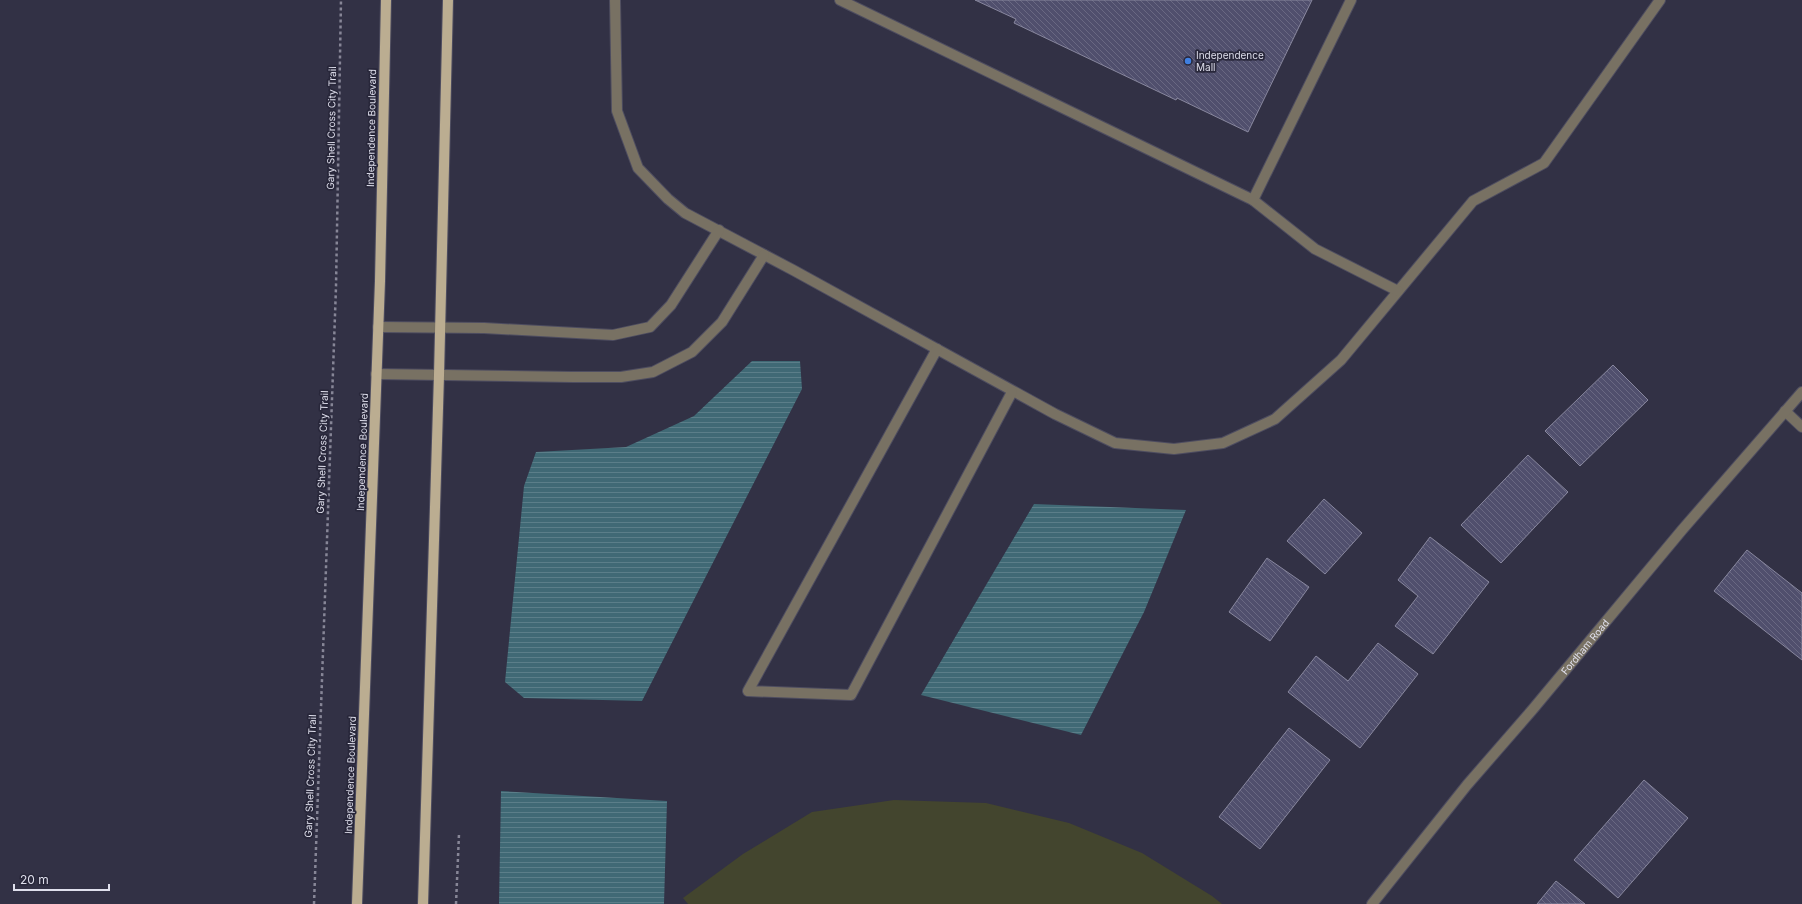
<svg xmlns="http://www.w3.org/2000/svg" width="1802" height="904" font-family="Inter,sans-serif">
<defs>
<pattern id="water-rules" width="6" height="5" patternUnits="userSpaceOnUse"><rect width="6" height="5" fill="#406975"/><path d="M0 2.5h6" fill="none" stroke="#5b7e89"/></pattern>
<pattern id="building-back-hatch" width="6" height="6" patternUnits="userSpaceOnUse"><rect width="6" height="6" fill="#504f6d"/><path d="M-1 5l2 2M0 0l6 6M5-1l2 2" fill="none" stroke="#696882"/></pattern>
</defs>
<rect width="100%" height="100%" fill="#323145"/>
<path fill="#43452e" d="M894,800l92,3 83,20 73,30 70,43 10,8h-534l-5,-6 60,-44 69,-42z"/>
<g fill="url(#water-rules)">
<path d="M752,361h48l2,28 -160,312 -118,-3 -19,-16 19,-196 12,-34 90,-5 68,-31z"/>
<path d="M1034,504l152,6 -42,102 -63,123 -160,-40z"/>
<path d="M501,791l166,10 -3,103h-165z"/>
</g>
<g fill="url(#building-back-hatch)" stroke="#88879e">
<path d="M975,0h337l-64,132 -71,-34 -1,2 -162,-77 2,-4z"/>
<path d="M1613,365l35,35 -68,66 -35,-35z"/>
<path d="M1528,455l40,37 -67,71 -40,-38z"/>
<path d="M1324,499l38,34 -37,41 -38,-33z"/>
<path d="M1430,537l59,45 -56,72 -38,-28 23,-30 -20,-16z"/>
<path d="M1747,550l55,43v67l-88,-69z"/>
<path d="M1267,558l42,29 -39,54 -41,-29z"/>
<path d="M1378,643l40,31 -58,74 -72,-56 28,-36 32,25z"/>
<path d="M1289,728l41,32 -70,89 -41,-32z"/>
<path d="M1644,780l44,38 -70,80 -44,-38z"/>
<path d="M1556,881l29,23h-48z"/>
</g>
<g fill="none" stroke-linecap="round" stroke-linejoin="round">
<defs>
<g id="minor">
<path d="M615,0l2,111 21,57 30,31 17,14 108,57 262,144 60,29 59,6 49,-6 52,-24 66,-59 132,-159 71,-38 116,-163"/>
<path d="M840,0l413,200 62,49 83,42"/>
<path d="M1253,200l98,-200"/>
<path d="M378,327l106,1 129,7 37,-8 21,-22 48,-75"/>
<path d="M937,349l-189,342 103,4 161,-303"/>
<path d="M376,374l196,3h49l32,-5 39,-20 30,-30 42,-67"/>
<path d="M1785,411l17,16"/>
<path id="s1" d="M1372,904l95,-119 66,-76 149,-179 120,-138"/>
</g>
<g id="major">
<path d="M357,904l23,-623 6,-281"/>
<path d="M423,904l16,-529 9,-375"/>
</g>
</defs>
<use href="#minor" stroke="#4e4d60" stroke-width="12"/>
<use href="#major" stroke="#4e4d60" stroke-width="12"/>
<g stroke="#878697" stroke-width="2.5" stroke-dasharray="3 3" stroke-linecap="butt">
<path d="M314,904l22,-617 5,-287"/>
<path d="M456,904l3,-70"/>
</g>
<use href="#minor" stroke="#787163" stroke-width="10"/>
<use href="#major" stroke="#bbad91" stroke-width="10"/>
</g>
<circle fill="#3f7fe0" stroke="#28273a" stroke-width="1.5" cx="1188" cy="61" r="4"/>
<g text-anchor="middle" stroke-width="3.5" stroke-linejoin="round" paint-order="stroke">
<g font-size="10" fill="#dfdfec" stroke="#28273a" text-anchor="start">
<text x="1196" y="59">Independence<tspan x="1196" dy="12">Mall</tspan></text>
</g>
<g font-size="10" fill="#dfdfec" stroke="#28273a">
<text transform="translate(331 128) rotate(-89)" y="4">Gary Shell Cross City Trail</text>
<text transform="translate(371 128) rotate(-89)" y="4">Independence Boulevard</text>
<text transform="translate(322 452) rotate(-88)" y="4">Gary Shell Cross City Trail</text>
<text transform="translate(362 452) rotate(-88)" y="4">Independence Boulevard</text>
<text dy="4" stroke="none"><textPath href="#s1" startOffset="334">Fordham Road</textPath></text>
<text transform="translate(350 775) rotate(-88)" y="4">Independence Boulevard</text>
<text transform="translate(310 776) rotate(-88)" y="4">Gary Shell Cross City Trail</text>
</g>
</g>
<path d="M14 884v6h95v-6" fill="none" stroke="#dfdfec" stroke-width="2"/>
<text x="20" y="884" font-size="12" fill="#dfdfec" stroke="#28273a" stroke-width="3" paint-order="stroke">20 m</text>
</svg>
